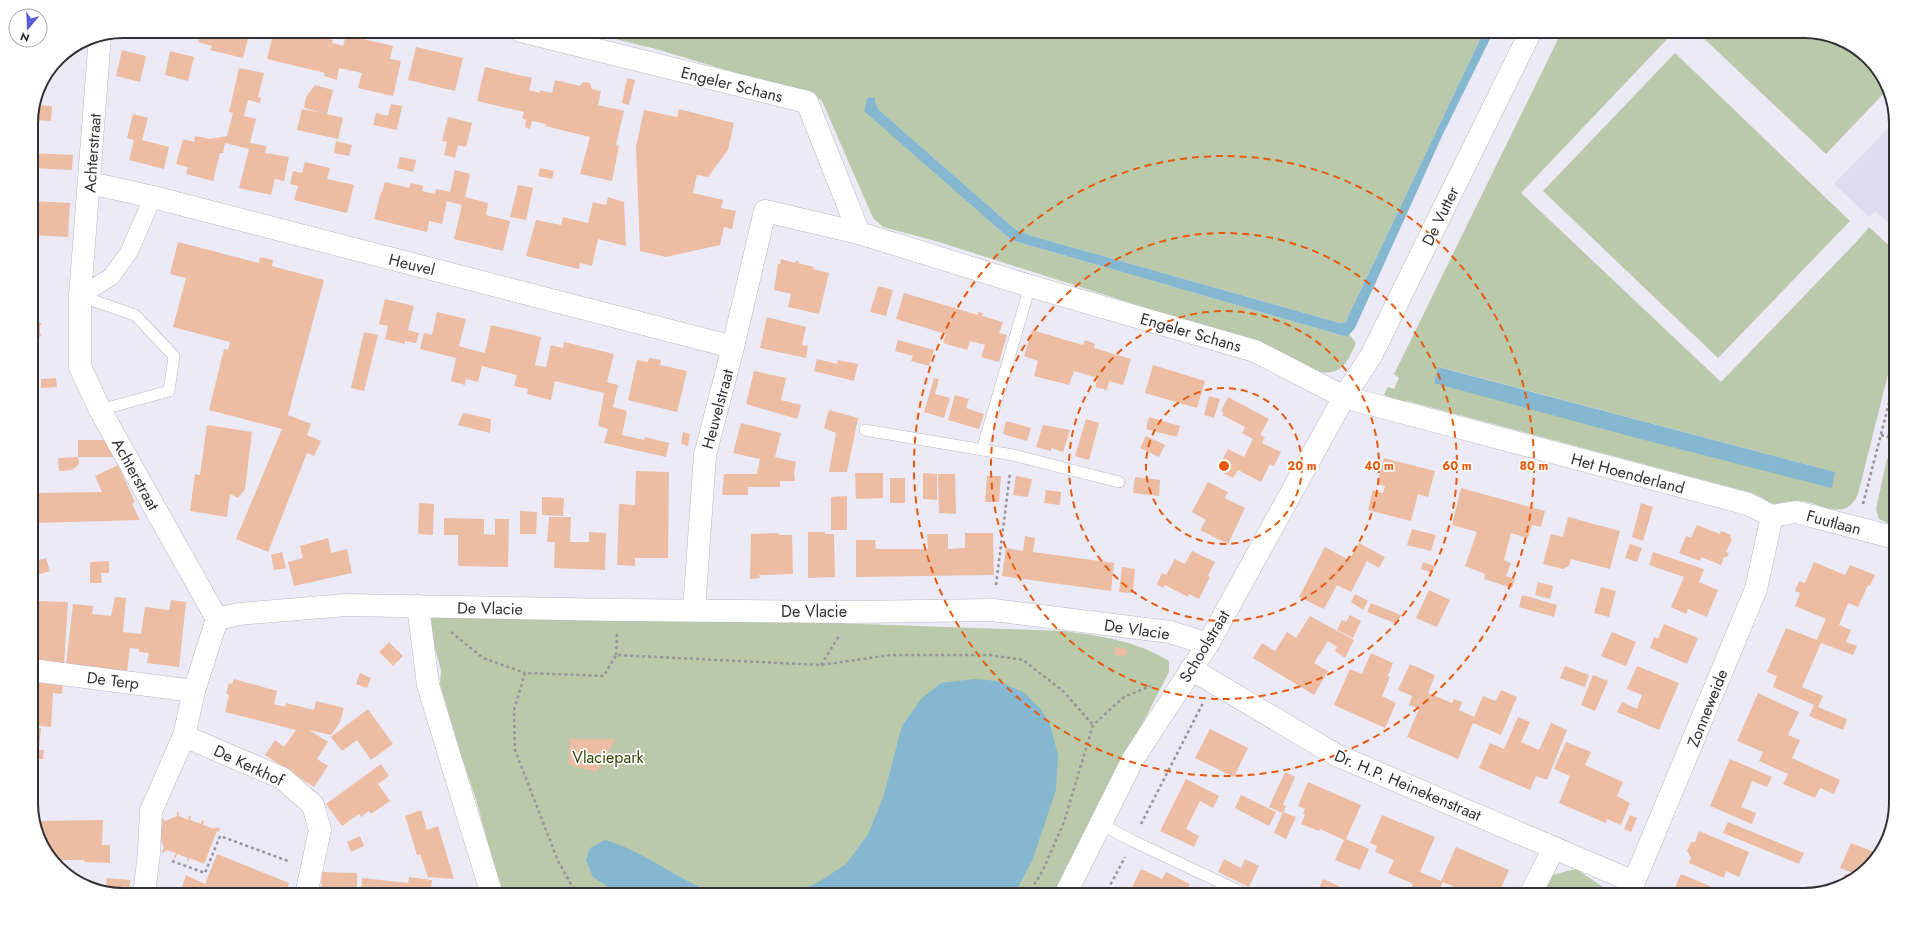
<svg xmlns="http://www.w3.org/2000/svg" width="1927" height="926" font-family="Jost,sans-serif">
<rect width="100%" height="100%" fill="#eceaf6"/>
<path fill="#e0dcf0" d="M1896,120v110l-21,-19 -6,6 -35,-33z"/>
<g fill="#bac9a9" fill-rule="evenodd">
<path d="M583,31h901l-139,292h-5l-308,-87 -17,-7 -136,-119 -4,-8 -8,-4 -2,13 146,129 336,97 2,-3 7,9c-10,22 -15,34 -42,28l-105,-43 -270,-86 -56,-15 -10,-9 -51,-117 -8,-5 -158,-47z"/>
<path d="M1562,31h103l5,5 -149,157 200,189 140,-145 8,-10 27,25v105l-8,17 -30,120c-13,29 -36,9 -57,7 -10,-1 -21,2 -31,4l-7,-7 -11,-5 -345,-92 -2,2 -21,-8 4,-8 6,2 5,-11 -5,-4 9,-18zM1439,367l396,105 -401,-90z"/>
<path d="M1696,31h108l40,9 37,32 6,18 -61,64z"/>
<path d="M1675,53l175,168 -132,137 -175,-167z"/>
<path d="M1896,450v77l-17,-8 -3,-10 11,-50 5,-8z"/>
<path d="M425,612l352,9 287,10c37,5 73,10 105,30v11l-115,223h-552l-26,-96 -16,-47 -20,-68 1,-14z"/>
<path d="M1576,869l27,18 3,8h-64l10,-20z"/>
</g>
<g fill="#85b7d1">
<path d="M1484,31h10l-51,103 -88,194 -8,9 -336,-97 -147,-129 3,-13 8,-1v5l4,8 136,119 17,7 308,87h5z"/>
<path d="M1438,367l397,105 -3,16 -199,-51 -199,-54z"/>
<path d="M974,679l24,2 25,11 17,16 10,16 8,31 -2,35 -24,71 -18,34h-224l27,-12 29,-19 22,-30 15,-36 19,-72 19,-27 20,-16z"/>
<path d="M605,840c41,12 74,41 114,55h-99l-27,-18 -7,-17 4,-12z"/>
</g>
<g fill="#ecbda3">
<path d="M201,31h49l-7,27 -33,-8 2,-4 -14,-4z"/>
<path d="M274,31h49l-1,6 11,3 -1,3 11,3 3,-11 47,11 -3,13 11,2 -8,35 -35,-8 4,-15 -23,-5 -2,12 -13,-4 1,-3 -58,-14z"/>
<path d="M416,47l47,11 -8,33 -47,-11z"/>
<path d="M122,50l24,6 -6,26 -24,-6z"/>
<path d="M170,51l24,6 -6,24 -23,-6z"/>
<path d="M485,67l47,11 -3,12 11,3v-3l12,3 3,-13 25,6 3,-4 7,1 2,6 9,2 -3,14 26,6 -8,34 3,1 -7,35 -32,-7 10,-37 -45,-11 1,-2 -14,-3 -2,8 -5,-2 1,-7 -4,-2 2,-6 -47,-11z"/>
<path d="M239,68l25,5 -6,24 3,1 -1,5 -12,-3 -4,16 12,3 -6,24 17,3 -2,7 24,4 -5,24 -9,-2 -4,16 -32,-7 10,-39 -24,-6 -2,10h-3l-7,28 -27,-7 2,-7 -12,-3 7,-25 11,3 1,-6 15,3 17,-3 6,-23 -4,-1z"/>
<path d="M627,78l8,2 -6,25 -7,-2z"/>
<path d="M315,85l18,5 -6,24 16,4 -5,21 -41,-9 5,-21 21,4 -19,-5 2,-11z"/>
<path d="M391,104l11,2 -5,24 -24,-5 3,-12 12,3z"/>
<path d="M37,105l15,1 -1,15 -15,-1z"/>
<path d="M679,109l55,14 -6,27 -20,27 -11,-2 -4,18 30,7 -2,8 15,3 -4,18 -8,-2 -4,18 -54,12 -26,-6 -4,-104 8,-37 33,7z"/>
<path d="M133,114l15,4 -6,22 27,7 -5,22 -35,-9 5,-20 -7,-2z"/>
<path d="M448,117l24,6 -6,24 -8,-2 -3,13 -11,-3 3,-13 -5,-1z"/>
<path d="M336,141l16,4 -3,11 -15,-3z"/>
<path d="M31,153l42,2 -1,15 -41,-2z"/>
<path d="M400,157l16,3 -3,12 -16,-4z"/>
<path d="M305,162l25,6 -3,11 27,6 -7,28 -53,-13 4,-14 -8,-2 3,-13 9,2z"/>
<path d="M540,168l14,3 -2,8 -14,-3z"/>
<path d="M455,170l15,4 -5,23 23,6 -2,12 24,6 -7,30 -49,-12 8,-34 -15,-4 -5,23 -13,-3 -2,11 -53,-13 7,-27h1l3,-10 24,6 2,-5 12,3 -1,5 13,3 1,-5 14,3z"/>
<path d="M518,185l15,3 -7,32 -16,-3z"/>
<path d="M608,197l16,5 2,44 -28,-7 -6,27 -12,-3 -1,6 -53,-13 10,-36 25,5 2,-8 25,6 5,-21 13,3z"/>
<path d="M32,201l38,2 -2,34 -37,-2z"/>
<path d="M178,242l81,21 1,-6 13,3 -1,6 52,14 -36,135 23,9 -4,11 14,6 -7,15 -7,-3 -39,99 -32,-13 46,-110 -73,-19 15,-61 4,1 2,-8 -57,-15 13,-49 -16,-4z"/>
<path d="M781,259l14,4 1,-2h3l-1,2 16,4 -1,2 16,4 -10,41 -31,-7 3,-13 -17,-4 4,-26h2z"/>
<path d="M878,286l15,4 -7,26 -16,-4z"/>
<path d="M904,293l74,22v-3l5,1 -1,3 21,6 -4,11 8,2 -8,27 -18,-5 4,-12 -15,-4 -3,9 -24,-7 3,-9 -50,-15z"/>
<path d="M385,299l29,7 -6,24 11,3 -3,10 -11,-2v3l-20,-5 3,-13 -9,-2z"/>
<path d="M437,312l29,7 -7,27 14,4 12,3 6,-28 50,12 -6,28 11,2 5,-22 12,3 1,-6 50,12 -7,28 11,3 -5,22 14,4 -5,24 22,5 1,-3 24,6 -3,14 -62,-14 4,-14 -10,-3 6,-33 -49,-12 -4,19 -24,-6 1,-5 -14,-3 3,-11 -35,-9 -4,16 -12,-3 -1,6 -14,-4 5,-23 -36,-9 4,-16 8,2z"/>
<path d="M31,315l11,9 -2,1v9h2l-9,10v17h-2z"/>
<path d="M767,317l39,10 -4,18 6,1 -2,12 -46,-10z"/>
<path d="M1032,330l51,15 2,-5 10,4 -1,4 37,11 -8,26 -14,-4 -2,9 -12,-3 3,-9 -24,-7 -5,14 -35,-9 4,-15 -14,-5z"/>
<path d="M364,332l14,3 -14,56 -13,-3z"/>
<path d="M898,340l36,10 -5,16 -18,-5 2,-5 -18,-5z"/>
<path d="M649,358l12,2 -1,5 27,6 -10,41 -49,-12 9,-40 11,2z"/>
<path d="M817,359l20,5 1,-4 20,4 -4,17 -40,-10z"/>
<path d="M1153,365l52,16 -8,27 -52,-15z"/>
<path d="M754,371l32,7 -5,22 20,5 -4,14 -51,-15z"/>
<path d="M56,378l1,9 -16,1v-9z"/>
<path d="M934,378l5,1 -4,15 15,4 -6,20 -20,-6z"/>
<path d="M955,395l14,4 -3,9 18,6 -5,15 -31,-9z"/>
<path d="M1209,396l11,3 -6,19 -10,-3z"/>
<path d="M1228,397l41,22 -9,16 5,2 -3,6 19,9 -7,14 -4,-2 -9,18 -23,-12 -5,8 -16,-8 11,-21 16,8 9,-18 -11,-6 3,-6 -23,-12 2,-2 -3,-2z"/>
<path d="M829,410l29,8 -11,54h-18l7,-39 -12,-5z"/>
<path d="M463,413l28,6 -1,14 -32,-8z"/>
<path d="M1149,417l31,9 -3,11 -31,-8z"/>
<path d="M1086,419l13,4 -10,37 -14,-4z"/>
<path d="M1006,421l25,7 -4,13 -24,-7z"/>
<path d="M741,423l40,10 -6,24 21,5 -2,11 1,8h-15v6h-32v8h-26l2,-21h33l3,-15 -27,-6z"/>
<path d="M207,425l45,7 -7,57 -7,9 -8,-4 -3,23 -37,-6 5,-37 5,1z"/>
<path d="M1043,425l27,5 -7,22 -12,-4v3l-15,-4z"/>
<path d="M683,432l7,2 -2,12 -7,-2z"/>
<path d="M1146,436l19,9 -6,12 -19,-9z"/>
<path d="M78,440h27l8,17h-35z"/>
<path d="M78,457l1,7 -7,6 -13,1 -1,-13z"/>
<path d="M1384,458l51,13 -7,26 -10,-3 -7,27 -43,-11 5,-20 10,3 2,-7 -8,-2z"/>
<path d="M118,465l17,37 -3,2 8,16 -105,3 -1,-30 68,-1 -7,-16z"/>
<path d="M636,471l33,1 -1,86h-33v8l-18,-1 2,-61 16,1z"/>
<path d="M855,473h28v25l-27,1z"/>
<path d="M923,473l14,1v26l-14,-1z"/>
<path d="M938,474h17l1,40 -17,-1z"/>
<path d="M987,476h14l-2,26h-14z"/>
<path d="M1016,476l16,3 -4,18 -15,-2z"/>
<path d="M1135,477l25,3 -1,16 -26,-3z"/>
<rect x="890" y="478" width="15" height="25"/>
<path d="M1208,482l20,10 -3,6 20,10 -17,36 -28,-14 6,-10 -14,-8z"/>
<path d="M1461,488l84,23 -4,16 -9,-2 -4,13 -17,-5 -7,27 7,3 -5,13 9,3 -3,9 -28,-9 1,-5 -20,-8 12,-34 -25,-7z"/>
<path d="M1046,490l15,2 -1,13 -16,-2z"/>
<path d="M847,496v34h-16v-33z"/>
<path d="M542,497l22,1 -1,18 -21,-1z"/>
<path d="M419,503l15,1 -1,31 -15,-1z"/>
<path d="M1641,503l12,4 -10,34 -11,-4z"/>
<path d="M520,511l17,1 -1,22h-16z"/>
<path d="M549,517h22l-1,25h19v-10l17,1 -1,37 -51,-2 1,-26h-8z"/>
<path d="M1568,517l52,14 -10,38 -39,-10 -2,7 -6,3 -20,-5 8,-30 12,3z"/>
<path d="M444,518l40,1v15l11,1v-16h14l-1,48 -50,-1v-31h-14z"/>
<path d="M1697,525l23,9 1,-3 10,4 -1,3 2,1 -6,13 3,1 -2,4h-3l-3,8 -20,-8 -1,4 -21,-8 7,-17 5,2z"/>
<path d="M1412,529l24,6 -5,16 -24,-6z"/>
<path d="M808,532h17v2h9l1,43 -27,1z"/>
<path d="M779,533v2h13l1,39 -34,1 1,3 -10,1 1,-45z"/>
<path d="M965,533h28l1,42 -138,2v-37h19l1,9h52l-1,-15h21v15l17,-1z"/>
<path d="M1025,536l10,2 -2,14 81,11 -3,28 -109,-15 4,-28 17,3z"/>
<path d="M328,538l3,15 16,-4 5,24 -58,13 -6,-24 15,-4 -3,-12z"/>
<path d="M1359,543l26,14 -6,11 -12,-7 -16,31 -14,-7 -13,24 -25,-12 26,-50 24,13z"/>
<path d="M1630,544l12,4 -5,14 -12,-4z"/>
<path d="M1192,551l23,11 -7,14 2,1 -11,22 -10,-5 -1,3 -23,-12 -2,3 -6,-4 5,-11 4,2 9,-16 10,5z"/>
<path d="M282,552l4,16 -12,2 -3,-15z"/>
<path d="M1653,552l51,17 -5,13 19,8 -11,27 -19,-8 -2,5 -15,-7 13,-30 -35,-12z"/>
<path d="M46,558l4,13 -19,6v-15z"/>
<path d="M109,561v12h-8l1,10h-12v-21z"/>
<path d="M1423,562l12,4 -3,7 -11,-4z"/>
<path d="M1814,562l31,13 5,-10 25,10 -5,11 -2,-1 -10,22 -10,-4 -9,22 12,5 -5,12 11,4 -4,9 -32,-12 -19,44 21,9 -5,11 29,12 -4,11 -34,-14 5,-11 -41,-18 4,-11 -10,-4 19,-44 31,12 4,-10 5,-11 -31,-13 5,-13 -5,-2 4,-10 6,2z"/>
<path d="M1122,567l13,2 -2,24 -14,-1z"/>
<path d="M1538,582l15,4 -3,13 -15,-4z"/>
<path d="M1601,587l15,4 -7,26 -15,-4z"/>
<path d="M1429,590l21,10 -13,27 -21,-9z"/>
<path d="M1355,594l13,7 -5,9 -12,-8z"/>
<path d="M1522,595l35,10 -3,12 -35,-10z"/>
<path d="M115,597l11,1 -3,34 18,2 4,-27 24,3 2,-10 15,2 -7,65 -32,-4 2,-10 -10,-1v-3l-9,-1 -3,24 -61,-7 7,-61 20,2 -1,8 19,2z"/>
<path d="M31,601l37,1 -4,63 -33,-3z"/>
<path d="M1371,603l30,12 -4,9 -30,-12z"/>
<path d="M1350,615l11,6 -8,17 -16,-8 5,-10 4,2z"/>
<path d="M1310,616l44,24 -9,18 -10,-7 2,-4 -9,-6 -14,22 14,8 -14,24 -61,-37 9,-15 13,8 12,-19 9,6z"/>
<path d="M1664,624l34,14 -11,26 -37,-16 4,-11 4,2z"/>
<path d="M1612,632l24,10 -10,24 -25,-10z"/>
<path d="M389,642l14,14 -10,10 -14,-14z"/>
<path d="M1115,647l12,2 -1,7 -12,-1z"/>
<path d="M1371,653l22,10 -5,13 2,1 -8,19 14,7 -11,25 -51,-23 16,-36 12,5z"/>
<path d="M1410,664l25,11 -7,18 24,10 2,-4 8,3 -3,8 15,7 9,-21 13,5 5,-11 16,7 -16,38 -28,-12 -15,36 -51,-22 12,-28 -10,-4 3,-9 -14,-6z"/>
<path d="M1565,666l24,9 -4,12 -25,-9z"/>
<path d="M1637,666l42,17 -20,47 -42,-18 5,-10 15,7 5,-14 -15,-6z"/>
<path d="M360,673l11,5 -4,10 -11,-4z"/>
<path d="M1593,675l15,6 -13,30 -14,-6z"/>
<path d="M31,678l32,4 -1,12 -9,-1 -2,34 -20,-2z"/>
<path d="M234,679l43,12 -3,13 11,3 1,-4 28,7 2,-9 28,7 -4,14 -9,13 -22,-5 19,12 -11,17 11,7 -14,21 -49,-32 10,-15 9,7 12,-17 -71,-18 4,-17 -3,-1 3,-11 3,1z"/>
<path d="M1758,693l41,19 -11,23 12,5 -8,18 48,22 -6,14 -14,-6 -5,10 -32,-14 5,-10 -29,-13 4,-9 -26,-11z"/>
<path d="M368,709l25,35 -22,16 -14,-20 -15,11 -11,-14z"/>
<path d="M1518,717l12,5 -9,20 18,8 12,-27 16,7 -20,50 -11,-4 -6,14 -51,-22 11,-25 14,6z"/>
<path d="M31,727l10,1 -2,22h5l-1,9h-5l-1,17h-6z"/>
<path d="M1210,729l38,19 -14,29 -39,-19z"/>
<path d="M570,739h46l-19,33 -28,-7z"/>
<path d="M1566,742l25,10 -6,13 38,17 -6,14 13,7 -9,22 -14,-6 -1,4 -47,-20 11,-27 -16,-7z"/>
<path d="M1730,759l42,18 -5,10 -15,-6 -5,13 -6,13 15,6 -4,11 -42,-18z"/>
<path d="M381,764l8,12 -11,8 12,17 -19,13 -2,-3 -8,6 -2,-3 -17,12 -16,-22z"/>
<path d="M1285,772l10,5 -12,28 3,1 -3,7 -14,-6z"/>
<path d="M1186,779l33,17 -6,12 -13,-7 -14,28 13,7 -5,11 -34,-16z"/>
<path d="M1308,782l53,23 -15,34 23,10 -9,21 -25,-10 9,-20 -24,-11 -1,2 -18,-7 4,-9 -2,-2 2,-4 -7,-3z"/>
<path d="M1241,795l35,17 -7,14 -34,-18z"/>
<path d="M421,810l6,20 11,-4 16,53 -26,-2 -8,-23 -3,1 -12,-39z"/>
<path d="M177,812h2v4l9,4 1,-4h2l-1,4 11,4 1,-4 2,1 -1,4 12,4 1,-2 4,1 -1,4 -2,-1 -13,33 -14,-6 -2,4 -1,-1 1,-3 -11,-4 -1,4 -2,-1 2,-4 -10,-3 -2,3 -2,-1 2,-4 -5,-13 4,-12 -3,-3 2,-2 3,3 12,-5z"/>
<path d="M1283,812l13,5 -10,22 -12,-6z"/>
<path d="M1382,815l53,22 -15,35 21,9 15,-34 53,23 -11,25h-24l-31,-13 -6,13h-29l5,-11 -25,-11 6,-13 -19,-8 2,-6 -7,-3z"/>
<path d="M1630,815l7,3 -6,14 -7,-3z"/>
<path d="M103,820l-1,25h8v18l-25,-1 -1,-2h-30l-7,-6 -12,-33z"/>
<path d="M1728,822l76,31 -5,11 -76,-31z"/>
<path d="M1699,831l50,21 -10,25 -13,-6 -2,7 -35,-15 2,-6 -2,-1v-2l-2,-3 4,-9h4z"/>
<path d="M360,836l4,10 -13,6 -4,-10z"/>
<path d="M1851,843l23,9 -4,11 -11,12 -19,-7z"/>
<path d="M217,854l72,29 -4,12h-53l-15,-7 -2,7h-17l1,-4 -2,-1 -2,5 -15,-2 6,-18 19,9z"/>
<path d="M1224,859l17,9 4,-9 14,7 -10,21 -31,-15z"/>
<path d="M1141,869l21,10 4,-7 24,12 -6,11h-11l-11,-5 -2,5h-32z"/>
<path d="M322,872l35,1v22h-36z"/>
<path d="M1681,874l41,17 -1,4h-49z"/>
<path d="M1845,874l11,4 -15,6z"/>
<path d="M409,877l23,3 -2,15h-69l1,-17 46,5z"/>
<path d="M107,878l23,2 -1,15 -24,-4z"/>
<path d="M1323,879l16,7 -4,9h-10l-8,-3z"/>
<path d="M467,893l15,1 1,1h-17z"/>
</g>
<g fill="none" stroke-linecap="round" stroke-linejoin="round">
<defs>
<g id="service">
<path d="M80,296l55,19 39,41 -5,35 -69,19"/>
<path d="M865,430l148,25 106,27"/>
<path d="M982,450l48,-164"/>
<path d="M1100,824l33,17 114,54"/>
</g>
<path id="pedestrian" d="M80,296l31,-19 18,-25 24,-55"/>
<g id="minor">
<path d="M521,31l286,71 52,131 171,53 225,65 89,46 404,107 24,12"/>
<path d="M100,36l-20,260v71l20,43 117,209 -23,72 -10,45 -33,75 -2,42 -5,42"/>
<path d="M90,183l63,14 580,150"/>
<path d="M1772,516l24,-4 100,26"/>
<path d="M418,606l10,79 64,210"/>
<path d="M694,610l11,-155 28,-108 32,-136 94,22"/>
<path d="M217,619l22,-5 107,-9 273,5 235,2 139,-2 177,22 38,12"/>
<path d="M1191,669l145,86 298,127"/>
<path d="M31,670l163,21"/>
<path d="M184,736l98,42 31,27 7,25 -14,65"/>
<path d="M1627,894l7,-12 122,-293 16,-73"/>
<path d="M1530,895l24,-47"/>
</g>
<path id="tertiary" d="M1065,895l68,-136 75,-115 136,-247 27,-41 160,-325"/>
</defs>
<use href="#service" stroke="#bab8c4" stroke-width="12"/>
<use href="#pedestrian" stroke="#bab8c4" stroke-width="18"/>
<use href="#minor" stroke="#bab8c4" stroke-width="23"/>
<use href="#tertiary" stroke="#bab8c4" stroke-width="23"/>
<g stroke="#96949d" stroke-width="2.5" stroke-dasharray="3 3" stroke-linecap="butt">
<path d="M1881,435l15,4"/>
<path d="M1863,504l33,-128"/>
<path d="M996,585l14,-112"/>
<path d="M451,632l32,26 42,15"/>
<path d="M616,655l1,-22"/>
<path d="M821,665l18,-29"/>
<path d="M1141,824l62,-121"/>
<path d="M172,861l33,12 15,-37 68,25"/>
<path d="M577,895l-19,-34 -43,-111 -1,-40 11,-37 79,3 12,-21 205,10 69,-10h100l33,5 40,31 30,34"/>
<path d="M1028,895l15,-25 21,-48 29,-97 31,-28 27,-11"/>
<path d="M1105,895l20,-38"/>
</g>
<use href="#service" stroke="#fff" stroke-width="11"/>
<use href="#pedestrian" stroke="#fff" stroke-width="17"/>
<use href="#minor" stroke="#fff" stroke-width="22"/>
<use href="#tertiary" stroke="#fff" stroke-width="22"/>
</g>
<g fill="none" stroke="#e8590c" stroke-width="2" stroke-dasharray="7 5">
<circle cx="1224" cy="466" r="78"/>
<circle cx="1224" cy="466" r="155"/>
<circle cx="1224" cy="466" r="233"/>
<circle cx="1224" cy="466" r="310"/>
</g>
<g text-anchor="middle" stroke-width="3.5" stroke-linejoin="round" paint-order="stroke">
<g font-size="16" fill="#313035" stroke="#fff">
<text transform="translate(732 84) rotate(14)" y="6">Engeler Schans</text>
<text transform="translate(92 153) rotate(-86)" y="6">Achterstraat</text>
<text transform="translate(1440 216) rotate(-64)" y="6">De Vutter</text>
<text transform="translate(412 264) rotate(14)" y="6">Heuvel</text>
<text transform="translate(1191 332) rotate(16)" y="6">Engeler Schans</text>
<text transform="translate(717 409) rotate(-75)" y="6">Heuvelstraat</text>
<text transform="translate(1628 473) rotate(15)" y="6">Het Hoenderland</text>
<text transform="translate(136 474) rotate(61)" y="6">Achterstraat</text>
<text transform="translate(1834 522) rotate(15)" y="6">Fuutlaan</text>
<text transform="translate(490 608) rotate(1)" y="6">De Vlacie</text>
<text x="814" y="617">De Vlacie</text>
<text transform="translate(1137 629) rotate(8)" y="6">De Vlacie</text>
<text transform="translate(1204 646) rotate(-59)" y="6">Schoolstraat</text>
<text transform="translate(113 680) rotate(7)" y="6">De Terp</text>
<text transform="translate(1707 708) rotate(-68)" y="6">Zonneweide</text>
<text transform="translate(249 765) rotate(25)" y="6">De Kerkhof</text>
<text transform="translate(1408 785) rotate(23)" y="6">Dr. H.P. Heinekenstraat</text>
</g>
<g font-size="16" fill="#2f4700" stroke="#fff">
<text x="608" y="763">Vlaciepark</text>
</g>
</g>
<path d="M0 0H1927V926H0ZM123 38H1804A85 85 0 0 1 1889 123V803A85 85 0 0 1 1804 888H123A85 85 0 0 1 38 803V123A85 85 0 0 1 123 38Z" fill="#fff" fill-rule="evenodd"/>
<path fill="none" stroke="#313035" stroke-width="2" d="M123 38H1804A85 85 0 0 1 1889 123V803A85 85 0 0 1 1804 888H123A85 85 0 0 1 38 803V123A85 85 0 0 1 123 38Z"/>
<circle cx="1224" cy="466" r="6" fill="#e8590c" stroke="#fff" stroke-width="2"/>
<g font-size="12" text-anchor="middle" font-weight="bold" fill="#e8590c" stroke="#fff" stroke-width="3.5" stroke-linejoin="round" paint-order="stroke">
<text x="1302" y="470">20 m</text>
<text x="1379" y="470">40 m</text>
<text x="1457" y="470">60 m</text>
<text x="1534" y="470">80 m</text>
</g>
<g transform="translate(28 28) rotate(199)"><circle r="19" fill="#ffffff" stroke="#adacae"/>
<path d="M0-3L7 15L0 10L-7 15Z" fill="#5a5cd4"/>
<text y="-6" font-size="11" font-weight="bold" text-anchor="middle" fill="#313035">N</text>
</g>
</svg>
